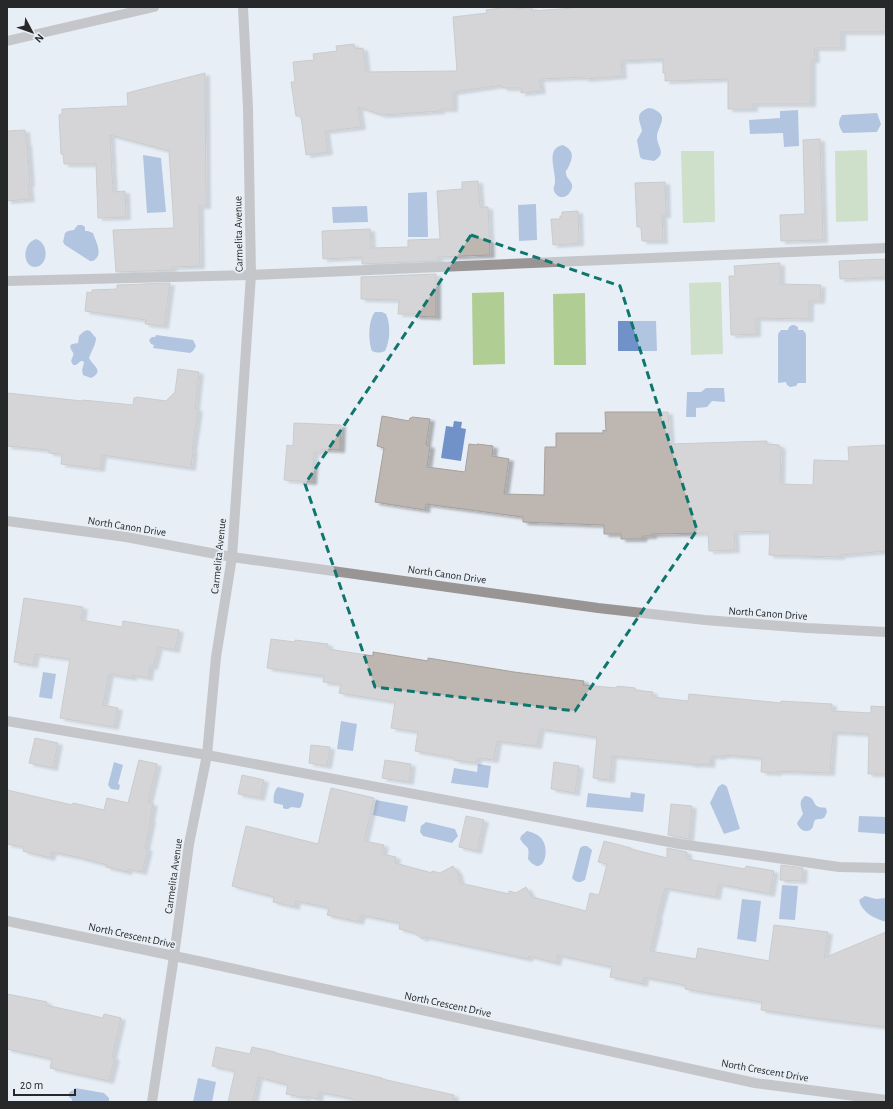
<svg xmlns="http://www.w3.org/2000/svg" width="893" height="1109" font-family="'Alegreya Sans',sans-serif">
<defs>
<filter id="shadow"><feDropShadow dx="4.5" dy="2.5" stdDeviation="1" flood-color="#0004"/></filter>
</defs>
<rect width="100%" height="100%" fill="#e8eef5"/>
<g fill="#b0ce94">
<path d="M867,150l1,71 -32,1 -1,-71z"/>
<path d="M681,151h33l1,71 -32,1z"/>
<path d="M721,282l2,72 -32,1 -2,-72z"/>
<path d="M504,292l1,72 -32,1 -1,-72z"/>
<path d="M585,293l1,72h-32l-1,-71z"/>
</g>
<g fill="#7092c8">
<path d="M648,108c4,0 6,1 9,3 11,6 1,16 0,25 -1,10 11,17 -3,25l-12,-2 -2,-2 -3,-17 5,-9c-2,-11 -8,-17 6,-23z"/>
<path d="M798,110l1,36 -15,1 -1,-14 -33,1 -1,-14 31,-2v-7z"/>
<path d="M877,113l4,11 -4,8 -34,1c-4,-6 -6,-11 -1,-18z"/>
<path d="M563,145c12,6 10,13 5,23 -1,2 -3,3 -2,5 0,7 11,10 4,19 -1,2 -4,5 -7,5 -4,1 -8,-3 -9,-6 -1,-4 1,-6 1,-9 1,-12 -10,-34 8,-37z"/>
<path d="M143,155l18,3 5,54 -19,1z"/>
<path d="M427,192l1,45h-20v-44z"/>
<path d="M536,204l1,36 -18,1 -1,-36z"/>
<path d="M367,206l1,16 -35,1 -1,-16z"/>
<path d="M78,225h4l3,2v4h3l5,2c3,9 11,22 0,28h-3l-25,-16 -2,-3 2,-9 3,-2 6,-1 2,-3z"/>
<path d="M36,239c13,4 13,27 -1,28 -13,0 -13,-24 1,-28z"/>
<path d="M375,312h7l4,2c5,11 4,27 -1,37 -5,2 -8,2 -13,0 -4,-9 -4,-31 3,-39z"/>
<path d="M618,321h38l1,30h-39z"/>
<path d="M792,325h2l4,2v3h5l3,4v49h-8l-2,3 -6,1 -3,-2 -1,-3 -8,1v-49l3,-4h7l1,-3z"/>
<path d="M87,330l3,1 6,7c0,7 -5,13 -7,20 4,8 16,13 2,20l-8,-3 -1,-5 2,-7 -1,-2h-2l-5,4h-3l-2,-4c5,-11 1,-6 -1,-15l2,-2 6,-1 1,-7 4,-4z"/>
<path d="M156,335l37,5 3,6 -3,5 -3,2 -37,-5 1,-3 -3,-1 -2,-4 3,-3h3z"/>
<path d="M706,388h18l1,14 -13,-1 -5,6 -11,1v9h-10l1,-25h14z"/>
<path d="M454,421l8,1 -1,6 5,1 -5,32 -20,-3 5,-32 7,1z"/>
<path d="M43,672l13,2 -4,25 -13,-2z"/>
<path d="M341,721l16,3 -4,27 -16,-2z"/>
<path d="M114,762l9,3 -5,19 2,1 -1,5 -8,-1 -3,-4z"/>
<path d="M478,764l13,2 -3,22 -37,-5 3,-15 23,4z"/>
<path d="M722,784l3,1 2,2 13,42 -16,5 -14,-31 8,-16z"/>
<path d="M278,787l25,6 1,2 -3,12 -2,1 -8,-1c-2,2 -5,3 -8,1v-3l-9,-2c-1,-5 0,-13 4,-16z"/>
<path d="M631,792l14,2 -2,18 -57,-5 2,-14 42,5z"/>
<path d="M805,796c11,1 7,9 14,11 3,1 5,0 7,1l1,4 -3,6 -3,1h-3l-3,1c-1,1 -2,6 -2,7 -5,8 -14,3 -16,-4l6,-9c-2,-7 -5,-13 2,-18z"/>
<path d="M376,800l32,6 -3,16 -32,-7z"/>
<path d="M859,816l27,1v17l-28,-2z"/>
<path d="M426,822l29,7 3,7 -6,7 -29,-7 -3,-4 1,-6z"/>
<path d="M527,831c5,1 10,3 14,7 10,10 3,42 -13,21 2,-15 -1,-9 -8,-20l1,-3z"/>
<path d="M583,846h4l5,4 -7,30c-5,3 -9,3 -13,-2l8,-30z"/>
<path d="M782,885l16,1 -3,34 -16,-1z"/>
<path d="M865,896l11,3 10,-1v24c-12,-4 -24,-9 -27,-22z"/>
<path d="M742,899l19,2 -5,41 -19,-3z"/>
<path d="M198,1078l18,4 -4,20h-19z"/>
<path d="M75,1088l29,5 5,5v4h-37v-3l-3,-2v-4l2,-2 3,-1z"/>
</g>
<g fill="#beb7b1" stroke="#a7a09b" filter="url(#shadow)">
<path d="M508,7h7v2l17,-2v4l41,-3v-1h313v25h-45v16h-27l1,12h-4v44h-58v5h-25v-30l-63,2v-8h-2v-14l-42,2 1,15 -38,3 -1,-2 -44,2 2,12 -20,2v-5h-18l-2,-3 -48,7v17h-13v2l-58,4 -24,-8 3,20 -36,4 3,21 -22,3 -5,-39h-5l-5,-34h4l-2,-20 21,-2 -1,-6 24,-3 -1,-5 18,-2 1,5 8,-1 3,24 91,-1 -4,-54 34,-4 -1,-3z"/>
<path d="M205,73l1,133h-7l1,60 -28,1v3l-56,2 -3,-42 61,-2 -5,-77 -59,-16 3,57 12,-1 1,26 -28,1 -2,-54h-32l-1,-10h-2l-2,-39 3,-1v-5l66,-3 -1,-13z"/>
<path d="M25,130l1,13h1l3,41h-2l2,15 -23,2v-70z"/>
<path d="M820,139l3,101 -42,1 -1,-26 25,-1 -2,-74z"/>
<path d="M478,181l2,26h8l2,48 -52,2v4l-76,3v-7l-39,2 -1,-28 48,-2 1,19 37,-1v-7l32,-1 -3,-48 25,-2v-7z"/>
<path d="M665,182l1,33h-4l1,26h-21l-1,-14h-4l-2,-44z"/>
<path d="M578,211l1,32 -26,2 -2,-26h9v-3h2v-4z"/>
<path d="M886,259v18l-46,2 -1,-18z"/>
<path d="M780,263v21l41,1 -1,16h-11v18l-53,-1v16l-25,1 -2,-59h6l-1,-10z"/>
<path d="M436,274v43l-21,-1v-2h-17l1,-14 -38,-1v-22z"/>
<path d="M170,283l-6,43 -19,-2 1,-4 -61,-9 2,-19 5,1v-3l25,-1v-4z"/>
<path d="M178,369l21,3 -4,37h3l-6,41h1l-2,18 -89,-13 -2,14 -39,-5 1,-10 -13,-1v-3l-42,-4v-53l75,8 1,-1 50,5 1,-7h2v-1l30,4 9,-9z"/>
<path d="M605,412h63l2,32 97,-3v3l12,1v2h2l-1,37 33,1 1,-25 35,1 -1,-14 38,-2v106l-46,4v2l-71,-2 1,-24 -36,1 1,18 -26,1 -1,-18 -56,1v2h-9l-1,3h-21v-5h-17v-9l-81,-3v-5l-97,-13 -1,6 -50,-8 9,-54 -7,-2 5,-30 27,5 1,-3h2v-1l18,2 -4,26 4,1 -3,21 38,5 4,-28 8,1v-1l16,2 -1,10 17,3 -5,35 40,1 1,-48h11v-14h47v-3l3,1z"/>
<path d="M294,423l47,2 -1,25 -19,-1v3h-7l-2,30 -28,-2 3,-35 6,1z"/>
<path d="M24,598l59,9 -2,13 41,7 1,-6 56,9 -4,20 -17,-3 -5,20 -3,-1 -2,12 -16,-3v3l-23,-4 -6,31 15,3 -4,19 -54,-9 10,-59 -35,-5 -2,11 -19,-3z"/>
<path d="M271,639l24,3v-2l33,4v5l45,7v-4l55,9v-3l86,14 70,9 -1,4 34,3v-2l18,2v2l18,2 -1,5 36,4 1,-7 92,9v-2l16,1 35,2v7l39,2v-7l15,1v67h-18l1,-40 -36,-2 -3,41 -53,-2v2l-16,-1 1,-14 -36,-3 -5,1v1l-10,-1 -1,9 -14,-1 -2,1 -7,-2 -75,-7 -2,24 -17,-2 4,-41 -57,-8 -3,17 -40,-5 -3,19 -17,-2 -1,5 -22,-3v-2l-39,-7 3,-19 -27,-4 4,-26 -56,-9 2,-9 -18,-2 1,-6 -57,-8z"/>
<path d="M35,738l23,5 -5,25 -24,-5z"/>
<path d="M311,745l19,2 -3,19 -18,-3z"/>
<path d="M139,760l18,4 -9,38 5,2 -3,15 1,1 -6,28 3,1 -6,23 -14,-3 -1,3 -21,-5 1,-2 -30,-8 -25,-5 -2,6 -27,-7 1,-4 -17,-3v-54l65,15 1,-2 31,7 3,-12 21,5z"/>
<path d="M385,760l26,4 -2,18 -27,-4z"/>
<path d="M554,762l25,4 -4,27 -24,-4z"/>
<path d="M242,775l22,5 -4,18 -22,-4z"/>
<path d="M331,788l43,10 -10,43 20,4 -2,9 14,3 -1,6 37,10v-2l8,2 13,-7 5,7 2,10 49,11v-3l7,2 10,-6 6,10 54,14 4,-18 9,2 8,-31 -9,-2 6,-21 27,7v1l36,9v-10l20,4v7l58,10 1,-3 28,5 -4,23 -52,-10 -2,13 -51,-9 -8,29 1,1 -8,33 46,8 2,-11 71,13 5,-36 54,7 -4,26 62,-26v95l-64,-8 -61,-9 1,-8 -77,-13v-4l-41,-8 -1,7 -22,-5 -11,-2 2,-10 -54,-12 -2,8 -27,-7 -1,3 -102,-22 -4,2 -7,-6 -16,-4 1,-6 -39,-8 -2,7 -32,-7 2,-7 -33,-7 -1,6 -22,-5 1,-5 -42,-11 14,-60 72,18z"/>
<path d="M671,804l21,2 -3,33 -21,-4z"/>
<path d="M466,816l18,4 -7,31 -18,-4z"/>
<path d="M781,865l22,3 -1,13 -22,-1z"/>
<path d="M7,994l40,8 -1,3 57,13 1,-4 17,4 -9,39 3,1 -6,23 -59,-13 2,-9 -45,-10z"/>
<path d="M216,1047l34,7 2,-7 23,5v1l107,25v1l72,16 -1,7h-99v-3l-35,-7 -1,7 -12,-3v2l-20,-4 2,-9 -30,-8 -5,25h-25l7,-31 -23,-5z"/>
</g>
<g fill="none" stroke-linecap="round" stroke-linejoin="round">
<g stroke="#999594" stroke-width="10">
<path d="M7,41l147,-34"/>
<path d="M7,281l244,-6 635,-27"/>
<path d="M7,521l119,16 106,20 366,51 107,12 102,8 79,4"/>
<path d="M7,721l200,34 473,89 159,23 47,1"/>
<path d="M7,921l191,40 557,122 131,17"/>
<path d="M152,1102l22,-146 15,-112 18,-89 9,-98 16,-100 19,-282 -3,-167 -5,-101"/>
</g>
</g>
<path d="M0 0H893V1109H0ZM471,235l149,51 77,244 -122,181 -200,-24 -70,-203z" fill="#e8eef5" fill-opacity=".55" fill-rule="evenodd"/>
<path fill="none" stroke="#0f766e" stroke-width="3" stroke-dasharray="8 5" stroke-linejoin="round" d="M471,235l149,51 77,244 -122,181 -200,-24 -70,-203z"/>
<g text-anchor="middle" stroke-width="3.5" stroke-linejoin="round" paint-order="stroke">
<g font-size="11" fill="#26282a" stroke="#e8eef5">
<text transform="translate(238 234) rotate(-91)" y="4">Carmelita Avenue</text>
<text transform="translate(127 526) rotate(9)" y="4">North Canon Drive</text>
<text transform="translate(218 556) rotate(-84)" y="4">Carmelita Avenue</text>
<text transform="translate(447 574) rotate(8)" y="4">North Canon Drive</text>
<text transform="translate(768 613) rotate(4)" y="4">North Canon Drive</text>
<text transform="translate(173 876) rotate(-82)" y="4">Carmelita Avenue</text>
<text transform="translate(132 935) rotate(12)" y="4">North Crescent Drive</text>
<text transform="translate(448 1004) rotate(12)" y="4">North Crescent Drive</text>
<text transform="translate(765 1070) rotate(10)" y="4">North Crescent Drive</text>
</g>
</g>
<rect width="893" height="1109" fill="none" stroke="#26282a" stroke-width="16"/>
<g transform="translate(32 32) rotate(131)" stroke="#e8eef5" stroke-width="3" paint-order="stroke">
<path d="M0-3L7 15L0 10L-7 15Z" fill="#26282a"/>
<text y="-6" font-size="11" font-weight="bold" text-anchor="middle" fill="#26282a">N</text>
</g>
<path d="M14 1089v6h61v-6" fill="none" stroke="#26282a" stroke-width="2"/>
<text x="20" y="1089" font-size="12" fill="#26282a" stroke="#e8eef5" stroke-width="3" paint-order="stroke">20 m</text>
</svg>
